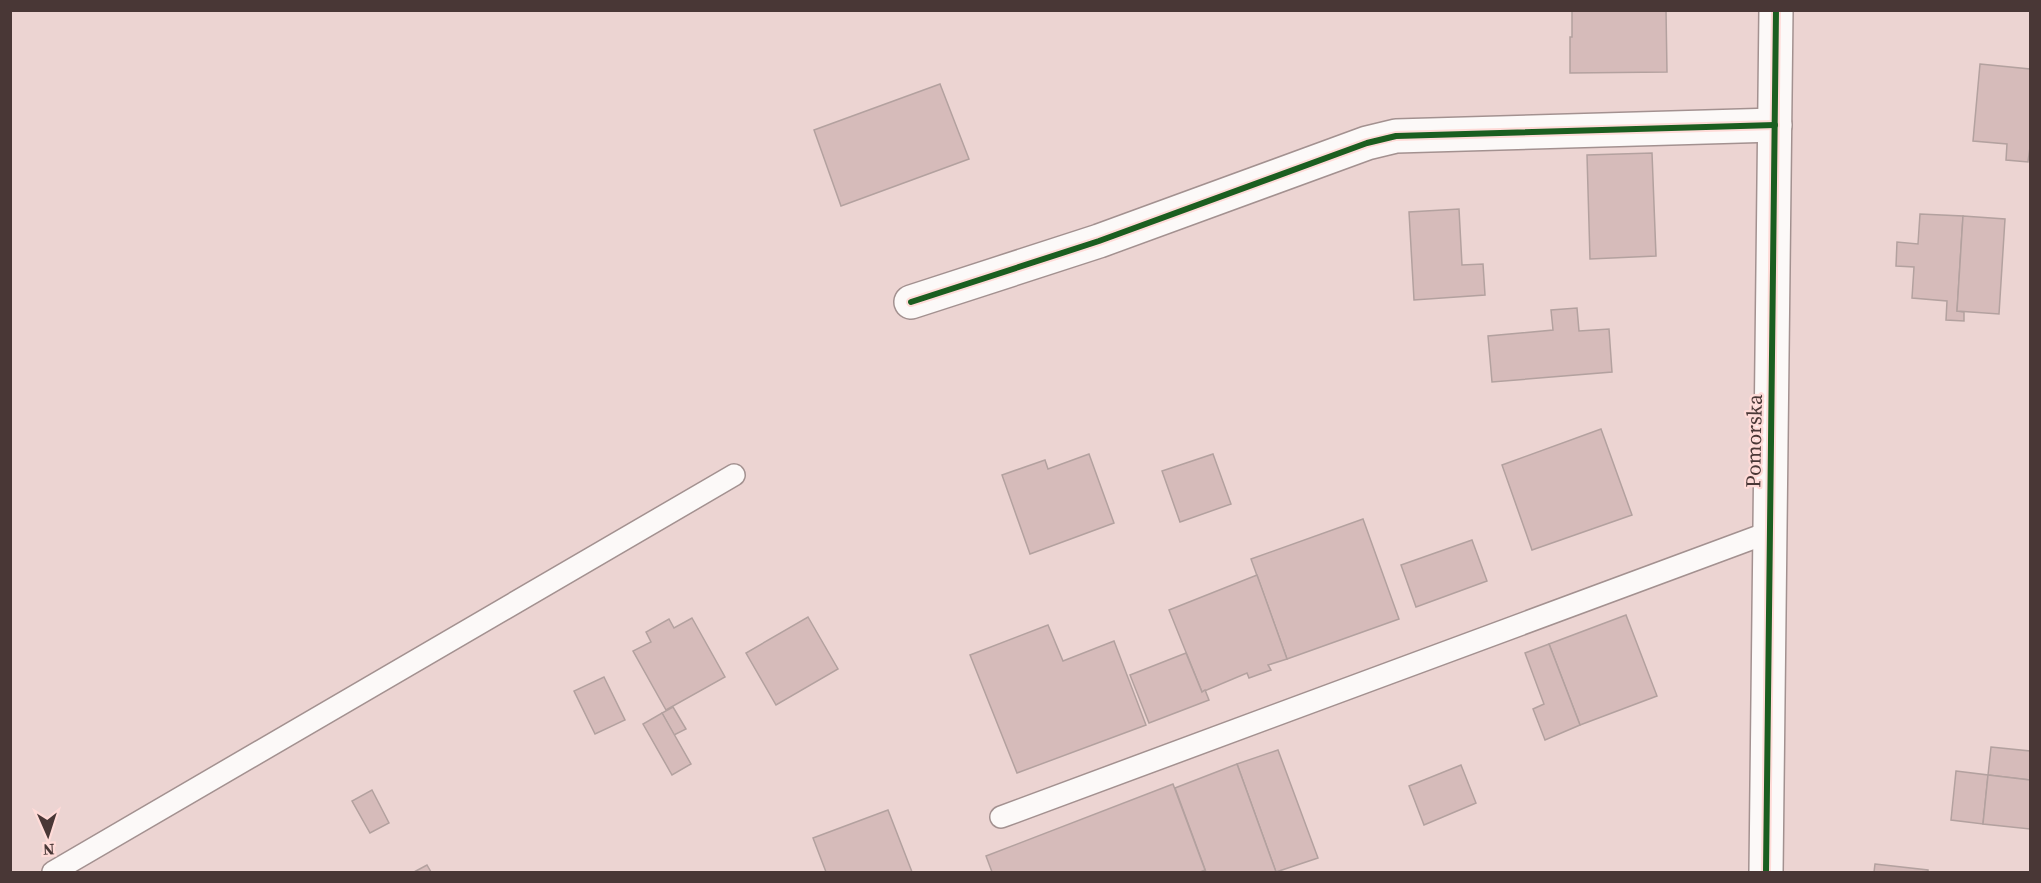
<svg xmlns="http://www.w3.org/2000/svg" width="2041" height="883" font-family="'Source Serif 4',serif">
<rect width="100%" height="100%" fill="#ecd4d2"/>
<g fill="#d6bbba" stroke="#b3a19f" stroke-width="1.5">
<path d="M1572,10h94l1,62 -97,1v-36h2z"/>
<path d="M1980,64l50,5v78l-2,15 -22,-2 1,-16 -34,-3z"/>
<path d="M940,84l29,75 -128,47 -27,-76z"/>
<path d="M1652,153l4,103 -66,3 -3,-104z"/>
<path d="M1459,209l3,56 21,-1 2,31 -71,5 -5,-88z"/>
<path d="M1920,214l43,2 -6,95 7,1v9l-18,-1 1,-19 -35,-3 2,-31 -18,-1 1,-24 21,2z"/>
<path d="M1963,216l42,3 -6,95 -42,-3z"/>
<path d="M1577,308l2,23 30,-2 3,43 -120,10 -4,-46 65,-6 -2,-20z"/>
<path d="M1601,429l31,86 -100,35 -30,-85z"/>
<path d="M1089,454l25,69 -84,31 -28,-79 43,-15 3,9z"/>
<path d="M1213,454l18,50 -51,18 -18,-51z"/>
<path d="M1363,519l36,100 -112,40 -36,-100z"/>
<path d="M1472,540l15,41 -71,26 -15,-42z"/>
<path d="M1257,575l30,84 -19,6 3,5 -22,8 -2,-5 -45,19 -33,-82z"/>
<path d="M1626,615l31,81 -77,29 -31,-81z"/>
<path d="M808,617l30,52 -62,36 -30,-52z"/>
<path d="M692,618l33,59 -59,33 -33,-59 18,-9 -5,-10 23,-13 5,9z"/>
<path d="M1048,625l15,36 51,-20 32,84 -129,48 -47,-118z"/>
<path d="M1549,644l31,81 -35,15 -12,-31 11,-5 -19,-51z"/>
<path d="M1186,653l16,39 3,-2 4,10 -60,23 -19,-48z"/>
<path d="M604,677l21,43 -30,14 -21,-43z"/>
<path d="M673,707l13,22 -12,6 -12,-22z"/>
<path d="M662,713l29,51 -19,11 -29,-51z"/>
<path d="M1991,747l39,4v29l-42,-5z"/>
<path d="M1278,750l40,108 -42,14 -39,-108z"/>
<path d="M1237,764l39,108h-70l-31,-84z"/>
<path d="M1461,765l15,38 -52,22 -15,-39z"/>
<path d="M1956,771l32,4 -5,49 -32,-4z"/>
<path d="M1988,775l42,5v49l-47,-5z"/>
<path d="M1173,784l32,86 -5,2h-208l-6,-16z"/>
<path d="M372,790l17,33 -19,10 -18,-32z"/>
<path d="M888,810l24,62h-86l-13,-34z"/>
<path d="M1875,864l53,6v2h-54z"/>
<path d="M427,865l4,7h-17z"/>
</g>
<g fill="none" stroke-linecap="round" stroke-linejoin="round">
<defs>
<g id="lane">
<path d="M1001,817l769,-285"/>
<path d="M53,872l681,-397"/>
</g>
<path id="street" d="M911,302l188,-61 268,-98 29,-7 379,-11"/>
<path id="secondary" d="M1766,872l10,-862"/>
</defs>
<use href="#lane" stroke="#a39190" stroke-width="24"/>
<use href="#street" stroke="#a39190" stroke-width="36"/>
<use href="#secondary" stroke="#a39190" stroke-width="36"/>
<use href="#lane" stroke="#fcf9f8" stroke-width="21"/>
<use href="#street" stroke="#fcf9f8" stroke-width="33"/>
<use href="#secondary" stroke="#fcf9f8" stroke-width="33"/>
<defs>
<g id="cycleway">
<path d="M911,302l188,-61 268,-98 29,-7 379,-11"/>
<path d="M1766,872l10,-862"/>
</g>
</defs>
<use href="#cycleway" stroke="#ffdbd8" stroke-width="10"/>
<use href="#cycleway" stroke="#1b5e20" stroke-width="6"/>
</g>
<g text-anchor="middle" stroke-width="4.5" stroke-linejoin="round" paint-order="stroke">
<g font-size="21" fill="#493736" stroke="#ffdbd8">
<text transform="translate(1754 441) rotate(-89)" y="7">Pomorska</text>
</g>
</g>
<rect width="2041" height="883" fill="none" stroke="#493736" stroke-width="24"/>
<g transform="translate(48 835) rotate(177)" stroke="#ffdbd8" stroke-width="4.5" paint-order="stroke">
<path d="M0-4.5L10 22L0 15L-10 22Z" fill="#493736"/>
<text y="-9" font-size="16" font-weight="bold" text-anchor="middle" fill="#493736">N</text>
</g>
</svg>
